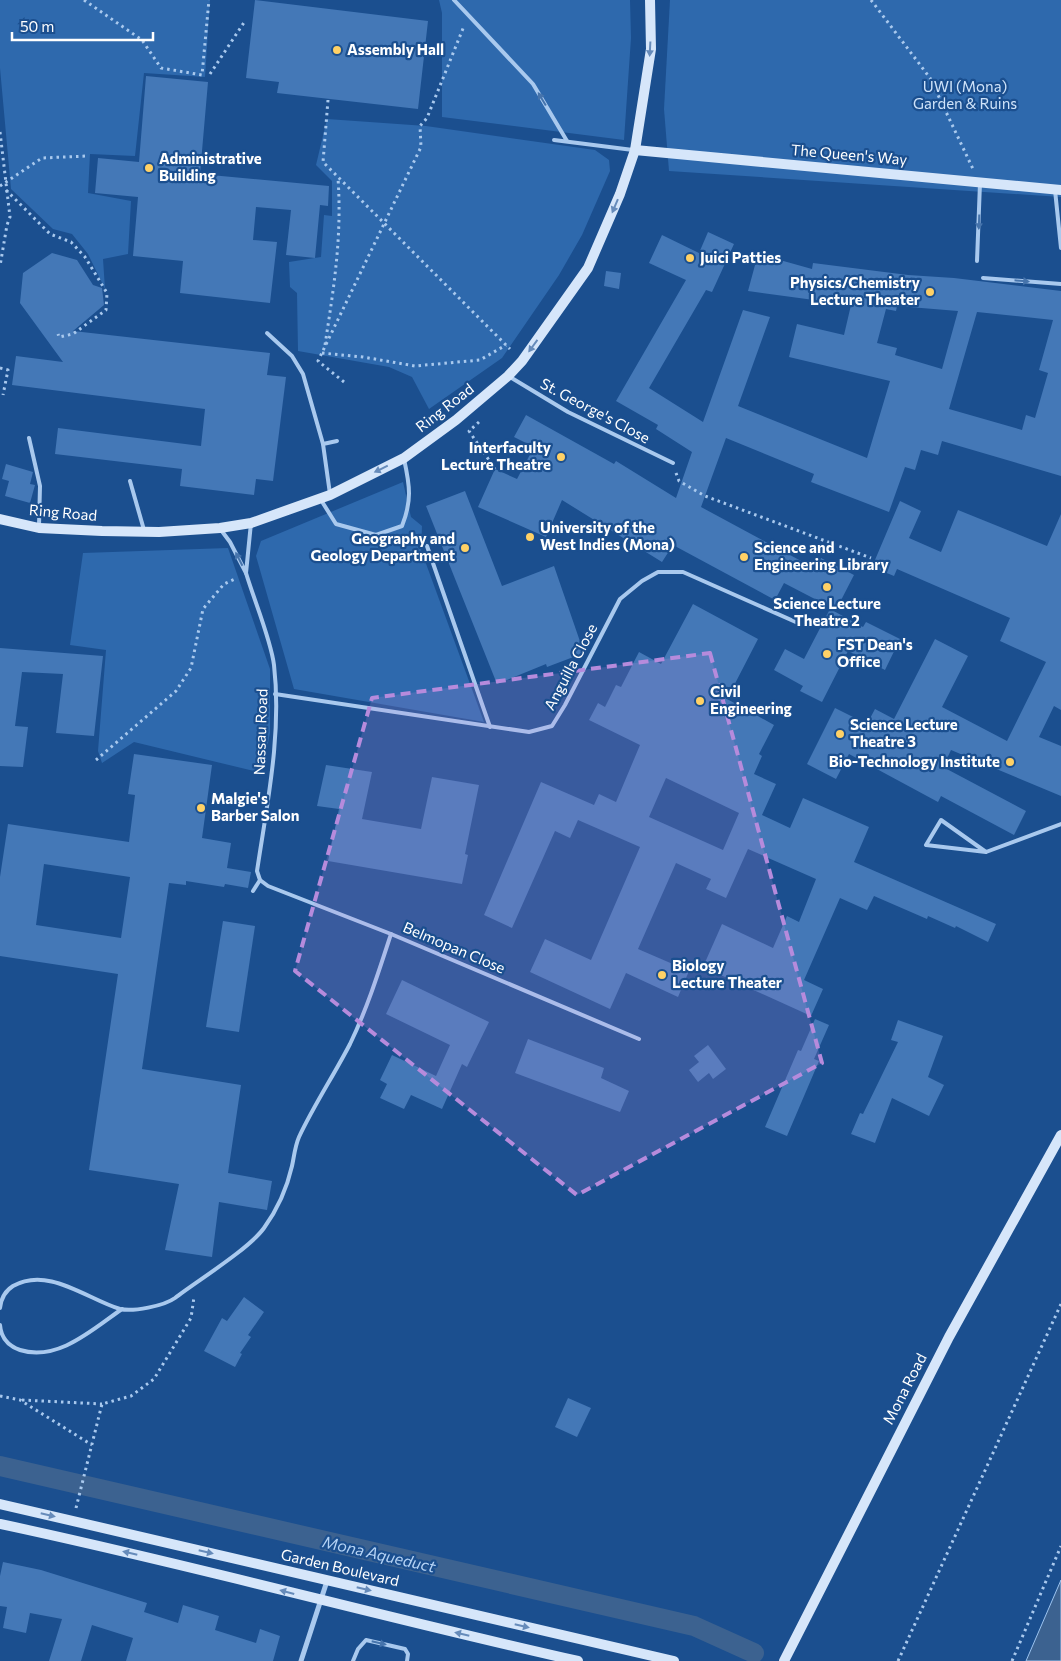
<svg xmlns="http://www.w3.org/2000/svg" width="1061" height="1661" font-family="Commissioner,sans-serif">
<rect width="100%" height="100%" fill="#1b4f8f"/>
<g fill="#2e69ad">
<path d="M0,0h210l-5,77 -61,-4 -9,83 -45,-2 -2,39 43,8 -3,53 -25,5 2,30 -17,-35 -16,-20 -19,-5 -42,-40 -11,-121z"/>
<path d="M439,0h191l1,38 -7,102 -182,-23v-104z"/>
<path d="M670,0h391v197l-392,-26 -5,-62z"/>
<path d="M327,119l99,7 169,24 14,10 1,11 -28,64 -23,40 -57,83 -73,51 -17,-32 -23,-10 -91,-16 -1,-58 -7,-6 -1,-25 32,-5 3,-42 8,1v-35l-16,-16z"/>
<path d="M403,482l8,35 11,9 -1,24 63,172 -190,-33 -38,-133 5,-15z"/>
<path d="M228,548l42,121v64l-8,40 -128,-31 -32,21 -4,-12 8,-101 -36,-5 13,-92z"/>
</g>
<path fill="#3c6290" stroke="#9cc4f0" d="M1061,1580v81h-35z"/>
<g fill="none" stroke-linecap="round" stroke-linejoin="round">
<path stroke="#3c6290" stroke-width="20" d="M0,1466l694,160 60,27"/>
</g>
<g fill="#4478b7" fill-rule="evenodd">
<path d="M255,0l173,21 -10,88 -141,-16 2,-11 -33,-4z"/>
<path d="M146,76l62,6 -8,92 129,12 -1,20 -8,-1 -5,53 -29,-3 5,-45 -35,-3 -3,33 24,2 -7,61 -90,-10 3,-32 -50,-5 5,-59 -43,-4 3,-35 41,4z"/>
<path d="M708,232l26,12 -22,48 -6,-2 -57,98 54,34 40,-112 27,7 -32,89 129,52 23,-77 -101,-24 8,-33 47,11 7,-30 -103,-14 10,-37 54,15 1,-6 95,12 46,3 107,13v185l-119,-35 -4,14 -17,-5 -6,20 -10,-3 -16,45 -78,-30 3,-8 -88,-36 -25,69 115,62 5,-11 33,17 -18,35 -52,-27 -9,17 -102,-55 -11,17 -100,-62 -16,37 -68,-30 17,-38 22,10 17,-32 -20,-10 12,-22 88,49 2,-3 60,37 16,-46 -36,-23 2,-4 -42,-24 70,-121 -37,-17 13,-28 37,18zM897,306l61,5 -16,58 -47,-14 2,-7 -20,-5 9,-34 10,2zM977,312l76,8 -14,50 9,3 -13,45 -9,-3 -4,15 -73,-21z"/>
<path d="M52,253l25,7 16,25 9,3 2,17 -31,26 197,22 -3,22 19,2 -13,104 -17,-2 -2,16 -74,-9 2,-17 -127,-15 3,-26 143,18 4,-37 -193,-24 4,-29 47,6 -43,-59 3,-30z"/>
<path d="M606,271l15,2 -2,16 -15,-3z"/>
<path d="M6,464l27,8 -3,12 5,1 -5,18 -25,-7 4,-15 -7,-2z"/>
<path d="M465,491l37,95 52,-20 30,87 -37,14 -1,-3 -49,20 -71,-178z"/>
<path d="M900,501l21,10 -12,27 32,14 17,-42 89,36 14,-32v196l-7,-4 -15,31 22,9v50l-110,-46 -8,17 83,44 -12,24 -73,-39 -3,6 -89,-48 -13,25 -29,-15 28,-56 32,16 8,-15 19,10 41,-80 33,17 -26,51 65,34 39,-79 -46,-21 10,-23 -113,-49 -3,7 -22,-9z"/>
<path d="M693,604l65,35 -31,60 47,26 -15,29 3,2 -8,18 22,10 -14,31 28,13 13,-30 66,29 -15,35 142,62 -8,18 -32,-16 -1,2 -27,-12 -1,3 -53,-23 -7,14 -27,-12 -36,82 19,9 -12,27 -108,-49 19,-43 51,24 14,-32 12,6 17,-43 -68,-30 -22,49 -20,-9 5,-10 -35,-16 -38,86 51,22 -11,26 -52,-24 -16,36 -80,-37 15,-33 46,21 49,-113 -62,-27 -8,18 -15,-7 -43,97 -28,-13 57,-133 53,23 5,-11 17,8 24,-57 -51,-25 9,-17 7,4 11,-22 5,2 18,-35 22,12zM666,778l73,35 -16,37 -74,-33z"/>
<path d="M830,609l33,18 3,-5 34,17 -15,31 -37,-19 -26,51 -22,-11 3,-5 -29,-16 11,-21 19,10z"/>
<path d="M0,648l103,8 -9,80 -38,-3 7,-59 -41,-2 -7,54 13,1 -5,40 -23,-1z"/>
<path d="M134,754l78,11 -10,73 29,5 -4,25 24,4 -3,16 -23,-4 -1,3 -38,-6v4l-17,-2 -27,186 99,16 -13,88 44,8 -5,29 -48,-8 -7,55 -47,-7 14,-66 -90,-14 29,-196 -118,-18v-79l8,-53 121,18 6,-47 -7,-1zM44,864l86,13 -9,61 -85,-13z"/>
<path d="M326,765l46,7 -10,47 59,10 11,-52 47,8 -14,69 3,1 -6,29 -134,-23 11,-52 -22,-3z"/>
<path d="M223,921l32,5 -16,106 -33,-5z"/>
<path d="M402,980l87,42 -22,45 -5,-3 -20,45 -31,-14 -7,14 -24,-11 7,-14 -7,-4 12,-25 44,21 14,-31 -64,-31z"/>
<path d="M815,1019l14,6 -15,34 5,2 -32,75 -22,-9 33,-77 3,1z"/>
<path d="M898,1020l45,16 -15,41 16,8 -15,31 -37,-18 -17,45 -24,-9 9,-21 3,1 35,-72 -7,-2z"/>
<path d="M528,1039l76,29 -3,10 28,13 -9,21 -105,-39z"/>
<path d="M708,1045l18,24 -13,10 -4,-6 -11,9 -9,-12 10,-8 -5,-6z"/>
<path d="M244,1297l20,15 -16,23 3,2 -11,16 2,1 -7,13 -31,-16 18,-33 5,3z"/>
<path d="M568,1398l23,10 -14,29 -22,-10z"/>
<path d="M3,1562l38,8 106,33 -3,9 34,11 5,-18 36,11 -4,14 41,13 4,-14 20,7 -7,25h-147l7,-23 -41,-13 -11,36h-32l13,-42 -32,-6 -4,20 -23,-5 4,-21 -7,-1v-30z"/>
</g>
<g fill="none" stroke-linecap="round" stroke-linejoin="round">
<g stroke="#a9c9ee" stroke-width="3" stroke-dasharray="2.5 4" stroke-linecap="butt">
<path d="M84,0l58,40 19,28 41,7 7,-75"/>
<path d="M871,0l59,78 43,91"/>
<path d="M210,74l35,-53"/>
<path d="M328,100l-5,62 187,187"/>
<path d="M0,132l10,85 -3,8 -7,41"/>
<path d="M0,186l42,-28 45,-2"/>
<path d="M6,190l44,44 21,8 14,15 22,36 -1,17 -33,24 -14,3 -1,-3"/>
<path d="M325,345c9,-59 17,-107 13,-167"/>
<path d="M322,353l41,4 52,9 65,-6 26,-15"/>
<path d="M0,368l8,2 -5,25"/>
<path d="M344,382l-26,-21 103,-214 -1,-21 7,-8 37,-92"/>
<path d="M479,422l-10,9 26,38"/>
<path d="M676,473l3,8 26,15 166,62"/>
<path d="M96,760l80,-69 15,-23 12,-59 21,-25 13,-6"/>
<path d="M0,1396l20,4 72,45"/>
<path d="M22,1400l80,4"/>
<path d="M76,1508l26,-104 29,-8 23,-17 37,-61 3,-21"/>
<path d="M898,1661l163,-357"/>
<path d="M1012,1661l49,-115"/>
</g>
<g stroke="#a9c9ee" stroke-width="4">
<path d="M454,0l79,84 34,57"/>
<path d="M554,140l79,10"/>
<path d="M1055,190l6,58"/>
<path d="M977,261l3,-78"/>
<path d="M983,278l78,6"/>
<path d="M267,333l25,23 11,18 20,70"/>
<path d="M510,377l58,35 105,51"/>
<path d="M29,438l11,48 -1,40"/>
<path d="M130,481l14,49"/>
<path d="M330,494l-7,-50 14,-3"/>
<path d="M321,500l15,24 40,11 26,-9c10,-25 8,-40 2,-67"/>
<path d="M221,530l9,12 16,31 5,-50"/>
<path d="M427,546l63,181"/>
<path d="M246,573c8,27 25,67 28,92 8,69 -7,139 -17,206l3,9 -7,11"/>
<path d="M275,694l254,38 23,-6 13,-21 55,-106 22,-18 16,-9h25l115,51"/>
<path d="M986,852l-45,-32 -15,25 60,7 75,-28"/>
<path d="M260,880l8,6 123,48 248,105"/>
<path d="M0,1308c1,-9 5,-17 13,-22 35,-20 74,13 107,23 13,3 44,-3 55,-11 22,-17 74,-49 89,-70 13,-18 23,-40 28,-62 2,-9 3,-20 7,-29 15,-32 35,-62 51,-93 17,-35 29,-73 41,-110"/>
<path d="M0,1325c1,12 8,21 20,25 38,12 73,-21 102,-41"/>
<path d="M353,1661l5,-12 8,-9 39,9 3,5 -1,7"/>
</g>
<path stroke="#a9c9ee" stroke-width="5" d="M301,1661l26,-80"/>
<g stroke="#d6e6fa" stroke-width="10">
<path d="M635,150l426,40"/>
<path d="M0,519l39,9 63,3 57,1 61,-4 31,-5 79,-28 74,-37 52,-38 52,-44 14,-15 66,-93 32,-74 15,-44 16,-101 -1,-49"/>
<path d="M0,1504l674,157"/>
<path d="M0,1524c194,41 385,94 578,137"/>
<path d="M784,1661l165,-324 112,-202"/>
</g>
</g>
<defs><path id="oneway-solid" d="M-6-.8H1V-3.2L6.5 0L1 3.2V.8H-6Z" transform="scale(1.25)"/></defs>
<g fill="#668bba">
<use href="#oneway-solid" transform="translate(650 49) rotate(93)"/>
<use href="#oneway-solid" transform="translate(615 206) rotate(113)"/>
<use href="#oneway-solid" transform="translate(533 346) rotate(126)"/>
<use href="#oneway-solid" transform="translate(381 469) rotate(154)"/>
<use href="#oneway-solid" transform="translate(48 1515) rotate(13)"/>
<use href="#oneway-solid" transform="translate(206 1552) rotate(13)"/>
<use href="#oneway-solid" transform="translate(130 1553) rotate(-167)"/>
<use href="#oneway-solid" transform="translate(364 1589) rotate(13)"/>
<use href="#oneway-solid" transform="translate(287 1592) rotate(-165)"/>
<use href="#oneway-solid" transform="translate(522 1626) rotate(13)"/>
<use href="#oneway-solid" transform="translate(462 1634) rotate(-167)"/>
</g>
<g fill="#4674ac">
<use href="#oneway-solid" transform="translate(542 99) rotate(-121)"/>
<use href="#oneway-solid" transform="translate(979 222) rotate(92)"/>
<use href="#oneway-solid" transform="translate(1022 281) rotate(5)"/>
<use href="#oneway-solid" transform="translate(239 559) rotate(-117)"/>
<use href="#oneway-solid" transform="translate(379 1643) rotate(13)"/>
</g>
<path fill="#b68bdc" fill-opacity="0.2" stroke="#b68bdc" stroke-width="4" stroke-dasharray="10 6" stroke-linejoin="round" d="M710,653l112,410 -245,132 -282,-224 77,-273z"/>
<g fill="#ffd166" stroke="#1b4f8f" stroke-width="2">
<circle cx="337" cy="50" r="5"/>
<circle cx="149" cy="168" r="5"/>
<circle cx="690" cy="258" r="5"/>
<circle cx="930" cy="292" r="5"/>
<circle cx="561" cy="457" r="5"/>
<circle cx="530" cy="537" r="5"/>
<circle cx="465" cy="548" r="5"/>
<circle cx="744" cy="557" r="5"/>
<circle cx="827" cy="587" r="5"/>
<circle cx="827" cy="654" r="5"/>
<circle cx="700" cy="701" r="5"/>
<circle cx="840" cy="734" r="5"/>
<circle cx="1010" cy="762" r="5"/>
<circle cx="201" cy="808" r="5"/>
<circle cx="662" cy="975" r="5"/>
</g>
<g text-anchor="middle" stroke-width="4.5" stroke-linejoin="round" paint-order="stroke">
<g font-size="15" font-weight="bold" fill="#fff" stroke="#1b4f8f" text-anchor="start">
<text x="347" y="55">Assembly Hall</text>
<text x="159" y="164">Administrative<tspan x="159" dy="17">Building</tspan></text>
<text x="700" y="263">Juici Patties</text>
<text x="920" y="288" text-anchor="end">Physics/Chemistry<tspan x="920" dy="17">Lecture Theater</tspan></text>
<text x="551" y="453" text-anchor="end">Interfaculty<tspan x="551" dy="17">Lecture Theatre</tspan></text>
<text x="540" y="533">University of the<tspan x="540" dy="17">West Indies (Mona)</tspan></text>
<text x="455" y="544" text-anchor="end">Geography and<tspan x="455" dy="17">Geology Department</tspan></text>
<text x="754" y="553">Science and<tspan x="754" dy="17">Engineering Library</tspan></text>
<text x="827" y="609" text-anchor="middle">Science Lecture<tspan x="827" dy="17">Theatre 2</tspan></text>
<text x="837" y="650">FST Dean's<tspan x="837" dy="17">Office</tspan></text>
<text x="710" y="697">Civil<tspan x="710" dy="17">Engineering</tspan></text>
<text x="850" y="730">Science Lecture<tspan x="850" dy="17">Theatre 3</tspan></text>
<text x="1000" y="767" text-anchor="end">Bio-Technology Institute</text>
<text x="211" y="804">Malgie's<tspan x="211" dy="17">Barber Salon</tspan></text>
<text x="672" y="971">Biology<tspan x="672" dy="17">Lecture Theater</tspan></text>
</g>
<g font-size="15" fill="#cfe3fa" stroke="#1b4f8f">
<text x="965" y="92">UWI (Mona)<tspan x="965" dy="17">Garden &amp; Ruins</tspan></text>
</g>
<g font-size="15" fill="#fff" stroke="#1b4f8f">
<text transform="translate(849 155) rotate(5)" y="5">The Queen's Way</text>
<text transform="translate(445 408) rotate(-38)" y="5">Ring Road</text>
<text transform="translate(595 411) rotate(28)" y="5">St. George's Close</text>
<text transform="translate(63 513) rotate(5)" y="5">Ring Road</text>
<text transform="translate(571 667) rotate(-62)" y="5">Anguilla Close</text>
<text transform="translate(261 732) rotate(-88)" y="5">Nassau Road</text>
<text transform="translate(454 948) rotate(23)" y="5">Belmopan Close</text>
<text transform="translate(905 1389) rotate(-63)" y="5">Mona Road</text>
<text transform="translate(340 1568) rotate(13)" y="5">Garden Boulevard</text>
</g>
<g font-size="16" font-style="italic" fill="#b5d3f5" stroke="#1b4f8f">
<text transform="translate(379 1554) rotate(13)" y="6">Mona Aqueduct</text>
</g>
</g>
<path d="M12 32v8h141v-8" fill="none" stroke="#ffffff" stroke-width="2.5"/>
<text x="20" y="32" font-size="15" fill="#ffffff" stroke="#1b4f8f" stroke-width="4" paint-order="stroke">50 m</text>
</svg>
